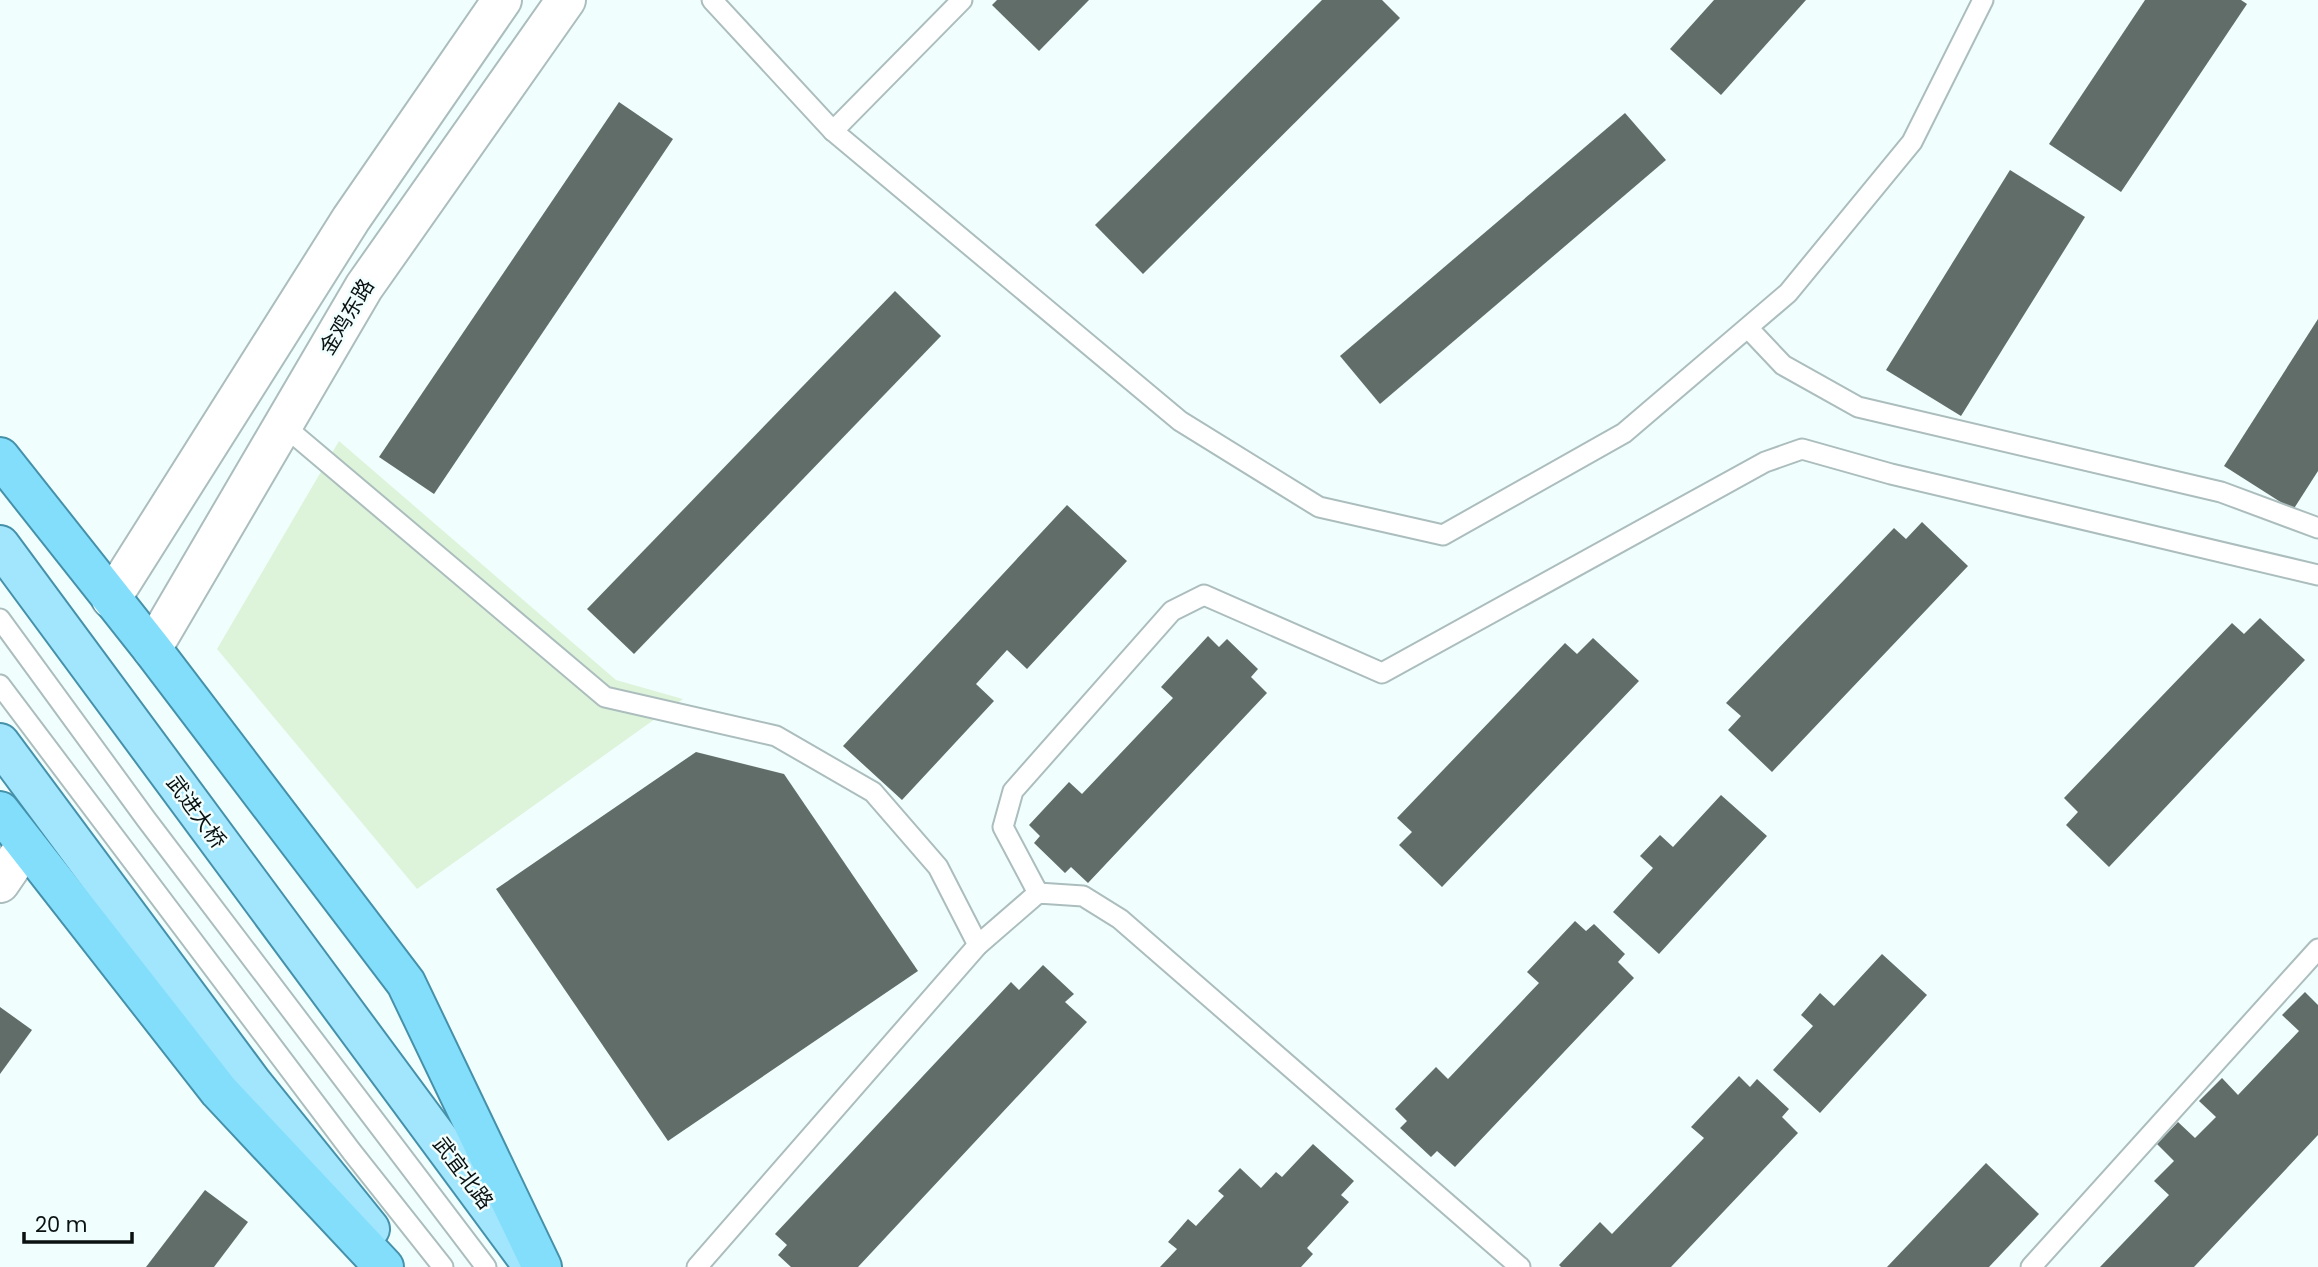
<svg xmlns="http://www.w3.org/2000/svg" width="2318" height="1267" font-family="Poppins,'Noto Sans SC',sans-serif">
<rect width="100%" height="100%" fill="#f1fefe"/>
<path fill="#ddf4db" d="M339,441l277,239 67,19 -266,190 -200,-240z"/>
<g fill="#606d68">
<path d="M997,0h92l-50,51 -47,-46z"/>
<path d="M1322,0h60l18,18 -257,256 -48,-49z"/>
<path d="M1714,0h92l-85,95 -51,-46z"/>
<path d="M2145,0h96l6,4 -126,188 -72,-48z"/>
<path d="M619,102l54,37 -239,355 -55,-37z"/>
<path d="M1625,113l41,47 -286,244 -40,-48z"/>
<path d="M2010,170l75,47 -124,199 -75,-46z"/>
<path d="M895,291l46,45 -307,318 -47,-45z"/>
<path d="M2318,319v152l-25,39 -69,-44z"/>
<path d="M1067,505l60,56 -100,108 -20,-19 -31,34 18,17 -92,99 -59,-54z"/>
<path d="M1922,522l46,44 -196,206 -44,-42 13,-14 -15,-13 168,-175 12,11z"/>
<path d="M2260,618l45,42 -196,207 -43,-42 12,-13 -14,-14 168,-175 12,11z"/>
<path d="M1208,636l11,11 8,-8 31,30 -7,8 16,16 -179,190 -17,-16 -6,6 -31,-30 6,-7 -11,-11 40,-43 13,12 91,-96 -12,-11z"/>
<path d="M1593,638l46,43 -197,206 -43,-42 13,-13 -15,-14 168,-175 12,11z"/>
<path d="M696,752l88,22 134,197 -250,170 -172,-252z"/>
<path d="M1721,795l46,41 -108,118 -46,-42 40,-44 -13,-12 20,-21 13,12z"/>
<path d="M1575,921l11,10 8,-7 31,30 -7,8 16,16 -179,189 -18,-16 -6,6 -31,-29 7,-7 -12,-12 41,-42 12,12 91,-96 -12,-11z"/>
<path d="M1882,954l45,41 -107,118 -47,-43 40,-44 -12,-11 19,-22 14,13z"/>
<path d="M1043,965l31,29 -9,8 22,20 -229,245h-67l-13,-12 9,-10 -12,-11 236,-252 8,8z"/>
<path d="M2305,992l13,13v130l-124,132h-94l69,-72 -15,-14 20,-20 -17,-17 21,-22 17,16 21,-21 -17,-16 23,-23 16,17 61,-64 -17,-16z"/>
<path d="M0,1007l32,23 -32,44z"/>
<path d="M1739,1076l11,11 7,-8 32,30 -7,8 16,16 -127,134h-110l-2,-2 41,-43 12,12 92,-96 -13,-11z"/>
<path d="M1313,1144l41,37 -13,14 8,7 -42,46 6,6 -12,13h-141l17,-18 -9,-7 20,-23 8,7 28,-30 -6,-5 22,-23 21,20 15,-16 6,5z"/>
<path d="M1986,1163l53,51 -50,53h-102z"/>
<path d="M205,1190l43,32 -34,45h-68z"/>
</g>
<g fill="none" stroke-linecap="round" stroke-linejoin="round">
<defs>
<g id="service">
<path d="M712,0l121,131 347,290 139,86 124,28 181,-102 164,-140 124,-151 71,-142"/>
<path d="M833,131l129,-131"/>
<path d="M1748,328l35,37 75,42 363,85 97,36"/>
<path d="M283,425l322,272 171,39 97,56 65,75 40,78"/>
<path d="M0,619l146,200 340,448"/>
<path d="M0,685l352,467 91,115"/>
<path d="M1038,893l-35,-66 10,-36 159,-180 32,-16 178,78 383,-211 37,-13 89,25 427,101"/>
<path d="M697,1267l281,-322 60,-52 45,3 37,23 400,348"/>
<path d="M2031,1267l287,-318"/>
</g>
<g id="tertiary">
<path d="M111,599l240,-380 151,-219"/>
<path d="M152,649l212,-362 202,-287"/>
<path d="M0,883l26,-38"/>
</g>
<g id="primary">
<path d="M0,545l529,716"/>
<path d="M0,743l253,341 117,145"/>
</g>
<g id="trunk">
<path d="M0,457l152,192 254,334 136,284"/>
<path d="M0,811l219,280 165,176"/>
</g>
</defs>
<use href="#service" stroke="#acbdbd" stroke-width="23"/>
<use href="#tertiary" stroke="#acbdbd" stroke-width="42"/>
<use href="#primary" stroke="#4591aa" stroke-width="42"/>
<use href="#trunk" stroke="#4591aa" stroke-width="42"/>
<use href="#service" stroke="#fff" stroke-width="19"/>
<use href="#tertiary" stroke="#fff" stroke-width="38"/>
<use href="#primary" stroke="#a2e6fd" stroke-width="38"/>
<use href="#trunk" stroke="#83defc" stroke-width="38"/>
</g>
<g text-anchor="middle" stroke-width="5" stroke-linejoin="round" paint-order="stroke">
<g font-size="21" fill="#0b1111" stroke="#f1fefe">
<text transform="translate(347 317) rotate(-59)" y="7">金鸡东路</text>
<text transform="translate(196 812) rotate(54)" y="7">武进大桥</text>
<text transform="translate(463 1173) rotate(53)" y="7">武宜北路</text>
</g>
</g>
<path d="M24 1232v10h108v-10" fill="none" stroke="#0b1111" stroke-width="3.5"/>
<text x="35" y="1232" font-size="21" fill="#0b1111" stroke="#f1fefe" stroke-width="5" paint-order="stroke">20 m</text>
</svg>
